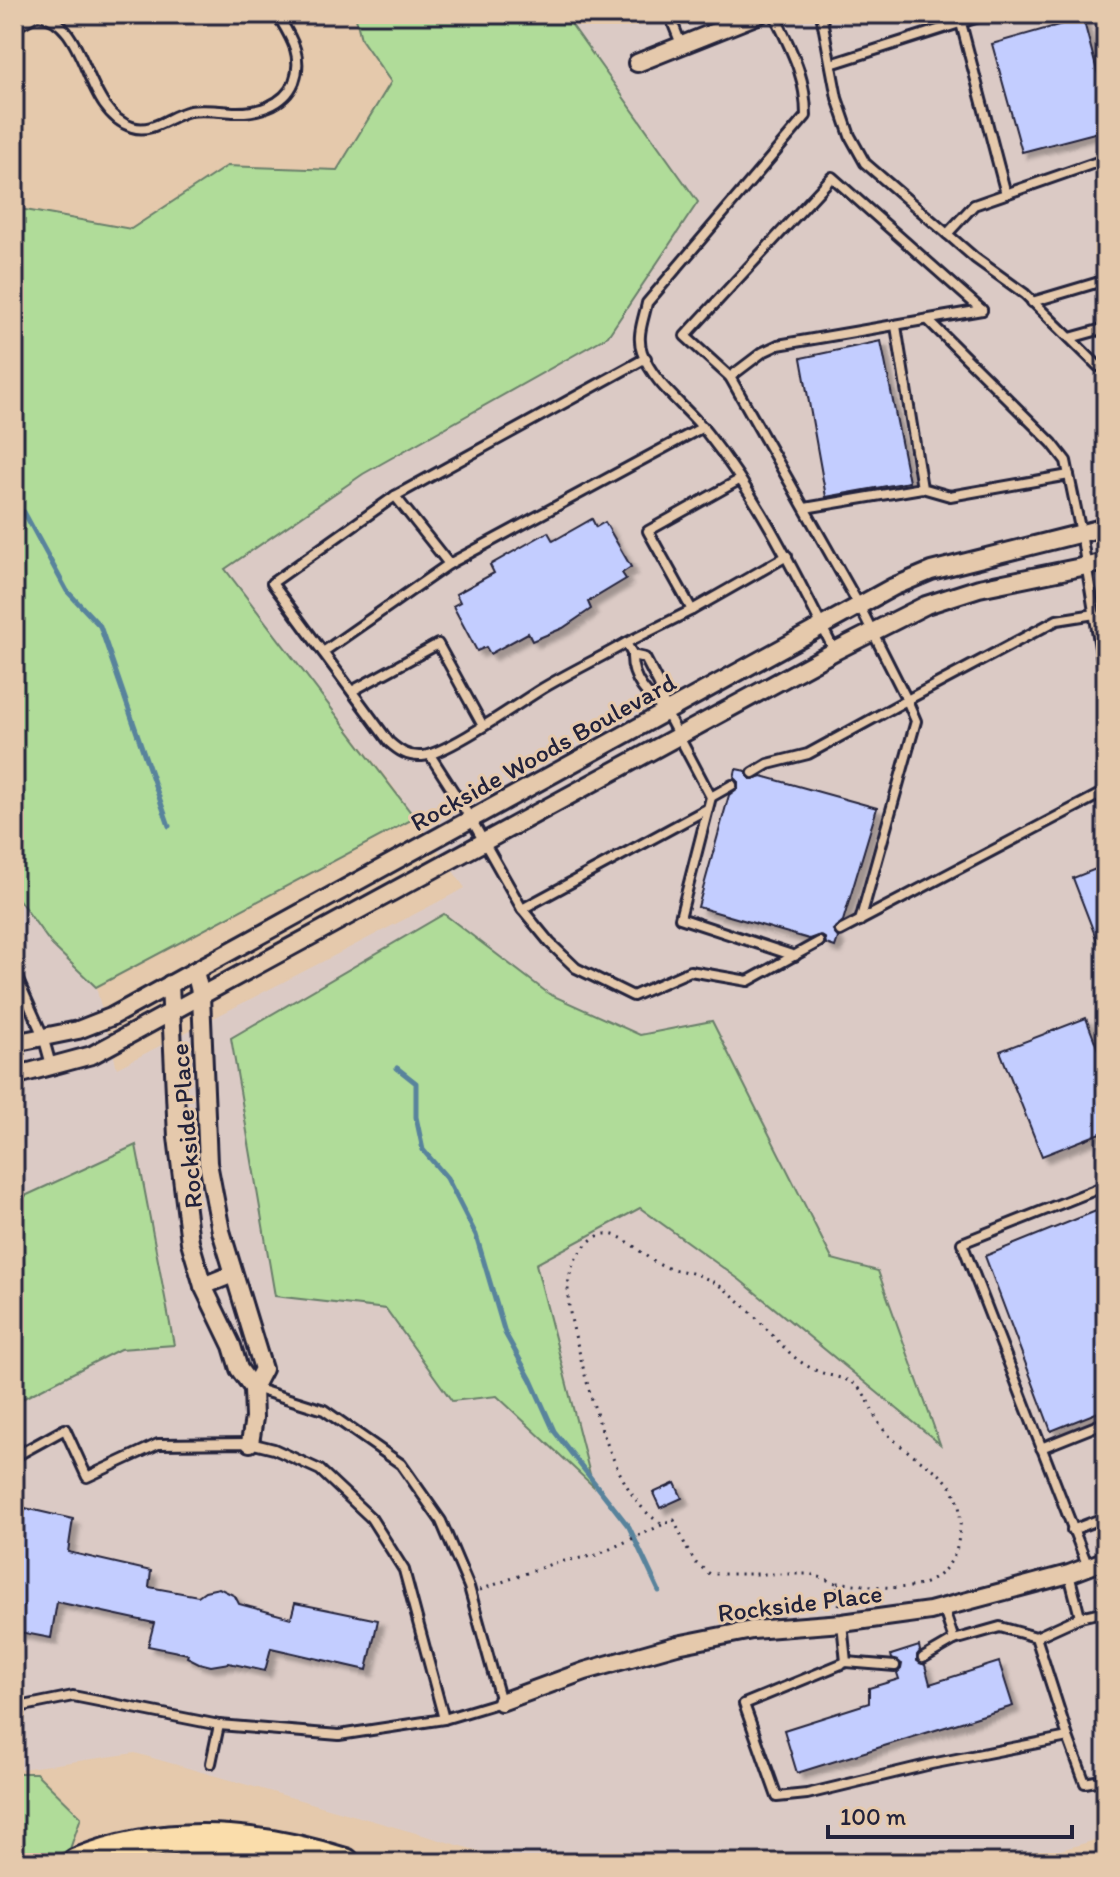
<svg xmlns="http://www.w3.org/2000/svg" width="1120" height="1877" font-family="Itim,sans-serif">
<defs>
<filter id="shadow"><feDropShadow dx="6" dy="6" stdDeviation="2" flood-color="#0004"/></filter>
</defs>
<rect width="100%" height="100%" fill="#e5c9ac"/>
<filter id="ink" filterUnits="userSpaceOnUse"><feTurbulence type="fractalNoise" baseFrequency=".0125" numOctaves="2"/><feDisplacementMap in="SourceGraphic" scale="16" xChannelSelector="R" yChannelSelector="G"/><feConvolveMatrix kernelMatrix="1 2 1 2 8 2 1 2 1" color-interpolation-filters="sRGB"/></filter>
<g filter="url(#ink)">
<path fill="#dbcac5" d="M564,14h542v1823l-52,15h-350l-80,11h-103l-386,-110 -121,17v-877l38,52 44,42 21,81 348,-180 -73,-103 -167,-215 138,-96 245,-138 90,-134z"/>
<g fill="#b0dc99" stroke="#697f6a" stroke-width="2">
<path d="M355,14h209l134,188 -90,134 -245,138 -138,95 190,249 -319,169 -44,-42 -38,-52v-685l117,21 96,-63 110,4 54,-88 -30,-43z"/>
<path d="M444,914l105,80 91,41 72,-14 120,238 46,12 62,173 -200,-164 -100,-72 -104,56 57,222 -96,-90 -45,5 -66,-92 -111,-13 -44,-258z"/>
<path d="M136,1145l38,200 -54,4 -106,54v-202z"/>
<path d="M14,1773h22l45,44 -11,32 -27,14h-29z"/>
<path d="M206,1846l109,17h-206z"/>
</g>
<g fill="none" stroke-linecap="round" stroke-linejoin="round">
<g stroke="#58839c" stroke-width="5">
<path d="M14,510l10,2 43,79 33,35 69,200"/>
<path d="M397,1068l19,15v34l7,33 24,28 29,57 29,98 26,47 23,51 75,96 30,64"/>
</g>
</g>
<g fill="#c3cdff" stroke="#22223b" stroke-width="2" filter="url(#shadow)">
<path d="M1083,18l23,87v25l-84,22 -30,-108z"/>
<path d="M881,341l28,141 -83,15 -25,-139z"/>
<path d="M592,519l4,8 9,-5 26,45 -9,6 4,6 -38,23 3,7 -28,19 -31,13 -4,-8 -38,21 -4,-7 -9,4 -24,-45 7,-4 -4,-8 38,-21 -4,-8 58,-33 5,9z"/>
<path d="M736,769l10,2 4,8 12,-3 115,32 -34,113 -10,9 5,8 -3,9 -9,-3 -1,-6 -5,-3 -11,4 -111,-32 31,-112 9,-7v-6l-4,-4z"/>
<path d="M1106,865v96h-1l-32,-83z"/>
<path d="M1086,1018l20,53v60l-64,25 -42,-105z"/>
<path d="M1106,1207v202l-55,22 -66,-175z"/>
<path d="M675,1483l7,15 -22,10 -7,-15z"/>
<path d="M25,1508l48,11 -5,33 83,19 -2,16 49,9 7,-5 14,-3 16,8 4,8 52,14 4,-15 83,17 -11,50 -96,-22 -6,23 -36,-8 -18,3 -12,-3 -12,-6 1,-3 -40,-8 6,-23 -97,-21 -6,36 -37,-7v-72z"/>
<path d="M919,1646l1,5 -3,4v6l8,4 5,19 69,-22 14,44 -216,67 -13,-43 85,-27v-15l30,-9 -2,-6 4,-4 1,-5 -10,-5 -1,-4z"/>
</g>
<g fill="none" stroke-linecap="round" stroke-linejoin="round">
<defs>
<g id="lane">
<path d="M669,14l12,30"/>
<path d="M774,14c17,36 32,61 32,102l-159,187c-3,15 -11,33 -5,49 11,32 45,55 65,81 53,67 89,142 127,217"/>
<path d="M821,14l16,84 13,38 15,27 110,95 50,36 73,72 8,1"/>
<path d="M1105,14l1,5"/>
<path d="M961,23l45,171"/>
<path d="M14,28l23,-13c52,5 45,96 95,112 21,7 38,-12 58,-16 12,-2 30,0 43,1 23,1 51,-6 61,-30 10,-27 -4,-46 -17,-68"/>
<path d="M831,64l157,-50"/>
<path d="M947,234l27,-29 132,-46"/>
<path d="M1032,302l74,-22"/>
<path d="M929,321l123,122 14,18 15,72 25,151"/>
<path d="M896,326l26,162"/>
<path d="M1070,338l36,-10"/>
<path d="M730,377l33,-25 15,-7 204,-35"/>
<path d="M395,496l54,68"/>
<path d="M805,508l117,-20 28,8 119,-21"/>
<path d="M692,610l-44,-79 91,-51"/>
<path d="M626,643c-28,16 -58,30 -86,47 -24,15 -94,64 -118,66 -14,1 -23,-5 -33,-14l-117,-159 123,-87 251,-138"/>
<path d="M323,652l126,-88 254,-137"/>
<path d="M633,655l-7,-12 66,-33 95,-54"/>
<path d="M352,691l86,-47 45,82"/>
<path d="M666,712c-18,-16 -35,-32 -34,-57l13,3 14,27 7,27 45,85 -31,121 115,38"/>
<path d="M430,755l41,64 51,90 185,-100"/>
<path d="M753,773l15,-9 40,-10 99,-54 -48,-95 -129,-228 -45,-41 147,-159 150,133"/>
<path d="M711,797l21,-12"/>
<path d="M522,909l28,34 26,25 57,28 57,-25 58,10 71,-39"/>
<path d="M860,921l56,-200 -9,-21 150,-80 38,-6"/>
<path d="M840,931l266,-140"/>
<path d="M14,971l29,65 8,29"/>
<path d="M1041,1448l65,-26"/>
<path d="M14,1457l51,-28 22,48 71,-33 92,-1 24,6 46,21 51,48 33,52 40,149"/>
<path d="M1072,1530l34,-13"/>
<path d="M1088,1567l-126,-324 138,-55"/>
<path d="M1069,1574l11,43 26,-6"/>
<path d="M943,1607l11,33"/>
<path d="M842,1623l4,39 49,4"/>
<path d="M1036,1637l32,100"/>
<path d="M923,1658l31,-18 46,-13 36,10 44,-20"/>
<path d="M846,1662l-102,42 33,93 30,-3 124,-30 137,-27 17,46 21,-4"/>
<path d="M14,1708l59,-12 146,29 120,10 105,-16 57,-17 -32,-115 -28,-66 -40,-57 -77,-54 -70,-22"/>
<path d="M211,1763l8,-38"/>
</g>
<g id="street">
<path d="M637,63l123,-49"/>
<path d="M195,971l6,25 7,167 13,68 42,138 -10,19 1,30 -4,25"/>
<path d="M170,984l7,153 13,105 13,44 29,60 7,23 14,19"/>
<path d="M14,1043l64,-13 33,-13 782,-430 38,-16 175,-44"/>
<path d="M14,1076l78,-21 743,-404 91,-46 53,-17 127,-26"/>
<path d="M203,1286l30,-12"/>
<path d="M501,1702l84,-31 92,-26 75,-15 90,-7 88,-12 139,-37 37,-14"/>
</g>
<path id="highway" d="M77,1863c87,-36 180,-28 268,0"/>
</defs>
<use href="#lane" stroke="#22223b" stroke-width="14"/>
<use href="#street" stroke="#22223b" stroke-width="22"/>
<use href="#highway" stroke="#22223b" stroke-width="34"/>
<g stroke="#22223b" stroke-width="3" stroke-dasharray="2 6" stroke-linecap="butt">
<path d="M836,1583l-25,-9h-101l-14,-11 -9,-14 -13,-29 -10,4c-44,-16 -74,-127 -84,-169 -9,-37 -24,-77 5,-109 5,-6 13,-12 21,-12 20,0 35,21 52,30 13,7 27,6 40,11 40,15 62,50 92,78 8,8 19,15 30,19 12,5 31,6 39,16 11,11 14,29 24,41 39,44 91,41 74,118 -4,17 -20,34 -37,38 -27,7 -56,-2 -84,-2l4,26"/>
<path d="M480,1590l74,-27 43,-8 67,-31"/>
</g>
<use href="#lane" stroke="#e5c9ac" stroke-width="8"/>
<use href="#street" stroke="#e5c9ac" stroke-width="16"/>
<use href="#highway" stroke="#faddab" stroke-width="28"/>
</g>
</g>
<g text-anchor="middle" stroke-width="6" stroke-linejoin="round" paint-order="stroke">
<g font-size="26" fill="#22223b" stroke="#e5c9ac">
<text transform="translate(543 752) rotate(-29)" y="9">Rockside Woods Boulevard</text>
<text transform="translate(186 1126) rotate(-95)" y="9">Rockside Place</text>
<text transform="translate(800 1603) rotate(-7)" y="9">Rockside Place</text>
</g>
</g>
<rect width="1120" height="1877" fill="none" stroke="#e5c9ac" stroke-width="48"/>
<rect x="24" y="24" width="1072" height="1829" fill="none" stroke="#22223b" stroke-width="3" filter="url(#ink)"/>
<path d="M828 1825v12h244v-12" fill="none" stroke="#22223b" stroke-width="4"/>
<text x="840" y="1825" font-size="24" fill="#22223b" stroke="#e5c9ac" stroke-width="6" paint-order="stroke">100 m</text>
</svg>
